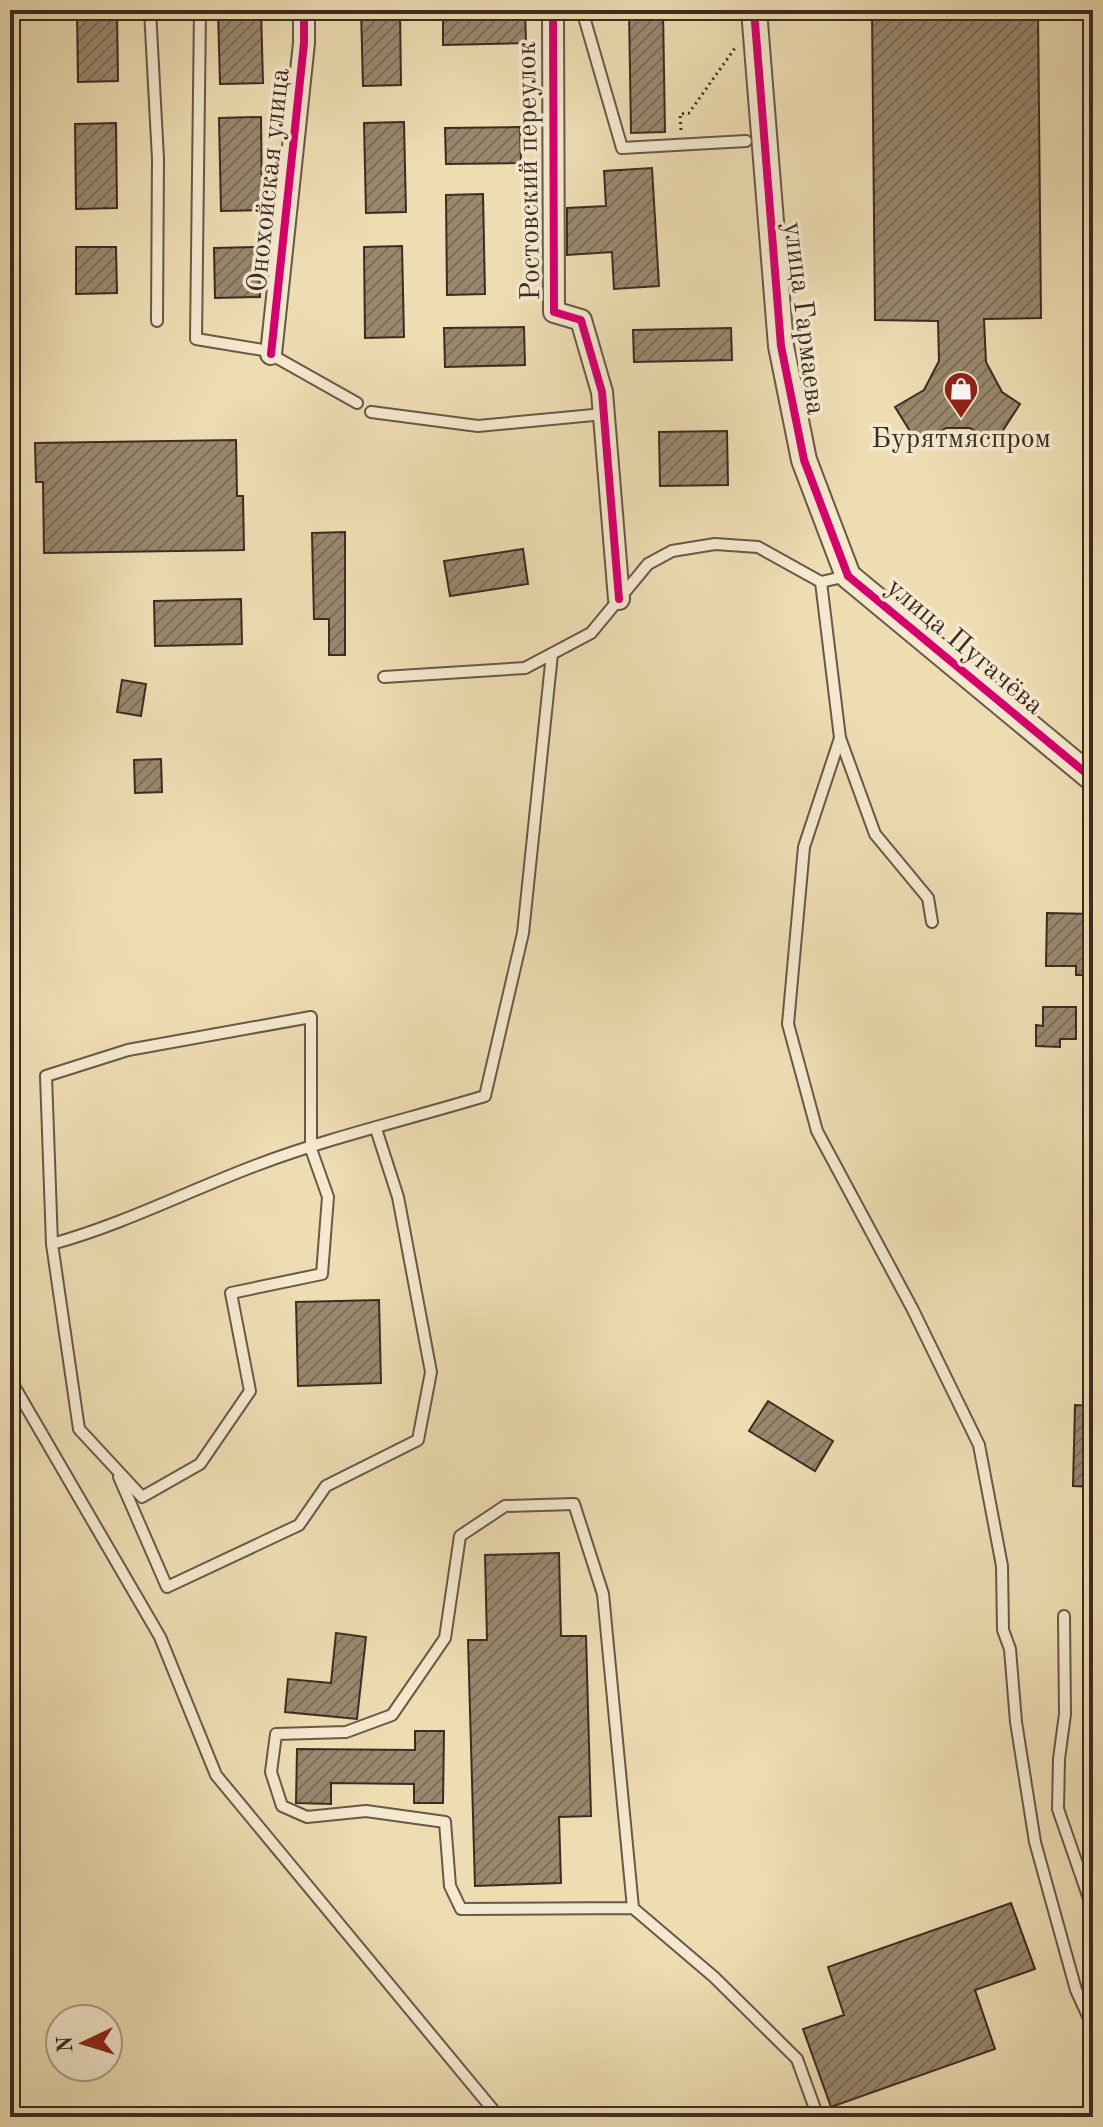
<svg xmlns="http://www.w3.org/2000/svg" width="1103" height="2127" font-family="'Old Standard TT',serif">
<defs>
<pattern id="building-hatch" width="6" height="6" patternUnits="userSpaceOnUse" patternTransform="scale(2)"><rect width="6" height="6" fill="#99886d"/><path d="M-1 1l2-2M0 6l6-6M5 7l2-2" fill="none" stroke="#7e6f59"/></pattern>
</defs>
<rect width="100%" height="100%" fill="#eedcb3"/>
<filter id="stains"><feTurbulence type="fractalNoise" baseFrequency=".0025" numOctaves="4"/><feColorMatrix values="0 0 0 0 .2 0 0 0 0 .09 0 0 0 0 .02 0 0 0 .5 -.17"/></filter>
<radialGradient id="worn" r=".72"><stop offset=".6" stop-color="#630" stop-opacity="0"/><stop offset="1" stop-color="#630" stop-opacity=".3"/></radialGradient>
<g fill="url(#building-hatch)" stroke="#3c2c22" stroke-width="2">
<path d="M77,10h40l1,71 -40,1z"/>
<path d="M218,10h43l2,73 -43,1z"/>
<path d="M361,10h39l1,75 -38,1z"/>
<path d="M443,10h82l1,33 -83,2z"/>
<path d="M629,10h34l2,122 -34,1z"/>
<path d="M872,10h166l3,308 -57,1 2,43 16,30 18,12 -26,40 -24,-16h-24l-28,16 -23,-37 29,-17 15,-29 -1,-40 -63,-1z"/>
<path d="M261,117l1,93 -41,1 -2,-93z"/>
<path d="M404,122l2,90 -40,1 -2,-90z"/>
<path d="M116,123l1,85 -41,1 -1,-85z"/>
<path d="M520,127l1,36 -75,1 -1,-36z"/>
<path d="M652,168l7,118 -45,3 -2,-37 -45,3v-47l39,-2 -2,-35z"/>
<path d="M483,194l2,100 -38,1 -1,-100z"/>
<path d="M402,246l2,91 -39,1 -1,-91z"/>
<path d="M76,247h40l1,46 -41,1z"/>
<path d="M259,247l1,50 -45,1 -1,-50z"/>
<path d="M524,327l1,38 -80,2 -1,-39z"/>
<path d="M731,328l1,32 -98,2 -1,-32z"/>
<path d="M727,431l1,54 -68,1 -1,-54z"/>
<path d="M236,440l1,56h6l1,54 -200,3 -1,-71h-7l-1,-39z"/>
<path d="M345,532v123h-16v-36h-15l-2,-86z"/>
<path d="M523,549l5,35 -78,12 -6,-35z"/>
<path d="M241,599l1,45 -87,2 -1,-45z"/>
<path d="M122,680l24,4 -5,32 -24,-4z"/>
<path d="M161,759l1,33 -27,1 -1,-33z"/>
<path d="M1047,913l46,1v61h-17v-9h-30z"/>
<path d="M1043,1007h33v32h-16v8l-24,-1v-21l7,1z"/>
<path d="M379,1300l2,83 -83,3 -2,-84z"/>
<path d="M768,1401l65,40 -18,30 -66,-40z"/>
<path d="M1075,1405l18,1v81l-20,-1z"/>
<path d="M559,1553l2,83h25l5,180 -32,1 2,66 -86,3 -7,-246h19l-2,-85z"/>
<path d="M336,1633l30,4 -9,82 -72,-7 3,-33 43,4z"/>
<path d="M415,1731h29l-1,72h-29v-19l-83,-1v21l-35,-1 1,-54 118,1z"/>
<path d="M1011,1903l24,66 -60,21 20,59 -164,58 -28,-78 41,-14 -16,-48z"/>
</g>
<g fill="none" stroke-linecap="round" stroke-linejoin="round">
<defs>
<g id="service">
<path d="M150,10l8,149 -1,162"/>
<path d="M200,10l-4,329 67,11 94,53"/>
<path d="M582,10l40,138 124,-7"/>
<path d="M371,412l107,14 126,-12"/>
<path d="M821,582l19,156 -36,109 -16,177 29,107 95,177 67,137 23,121 1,64 7,19 6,73 19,120 41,148 17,37"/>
<path d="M384,677l141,-9 66,-35 57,-69 24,-13 43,-7 43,3 63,35 26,-6"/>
<path d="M840,738l35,96 53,64 4,24"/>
<path d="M52,1244l-6,-168 82,-26 183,-33v132l17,48 -6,77 -91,19 19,98 -50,73 -58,33 -63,-68 -27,-185c72,-20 136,-53 205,-79 74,-28 152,-46 228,-69l38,-163 29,-279"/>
<path d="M10,1379l150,258 56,138 283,342"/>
<path d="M119,1477l48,110 132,-62 27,-39 92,-46 13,-68 -33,-175 -22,-68"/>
<path d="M1064,1616l1,98 -6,45 -1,50 35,101"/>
<path d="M633,1908l-30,-314 -29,-90 -69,2 -45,30 -15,102 -53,77 -46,17 -70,2 -5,38 11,34 25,11 59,-6 79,11 5,64 11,23 172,-1 81,69 83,82 21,58"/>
</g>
<g id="minor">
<path d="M553,10l1,302 27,8 21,72 17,207"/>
<path d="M271,354l33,-311v-33"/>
</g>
<path id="tertiary" d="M754,10l27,336 23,114 44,116 245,203"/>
</defs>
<use href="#service" stroke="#685846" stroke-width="14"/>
<use href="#minor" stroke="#685846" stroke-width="24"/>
<use href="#tertiary" stroke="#685846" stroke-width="28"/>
<path stroke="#3c2c22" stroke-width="3" stroke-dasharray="2 4" stroke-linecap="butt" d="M681,130l-1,-16 9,-1 46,-65"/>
<use href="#service" stroke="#f4e8ce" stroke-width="10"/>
<use href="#minor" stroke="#f4e8ce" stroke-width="20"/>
<use href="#tertiary" stroke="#f4e8ce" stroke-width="24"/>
<defs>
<g id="cycleway">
<path d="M553,10l1,302 27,8 21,72 17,207"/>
<path d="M754,10l27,336 23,114 44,116 245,203"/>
<path d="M271,354l33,-311v-33"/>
</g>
</defs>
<use href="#cycleway" stroke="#f4e8ce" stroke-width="13"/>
<use href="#cycleway" stroke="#d6006c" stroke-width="8"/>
</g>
<defs>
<symbol id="shop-pin" viewBox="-11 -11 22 30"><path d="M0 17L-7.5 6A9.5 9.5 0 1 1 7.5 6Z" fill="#8f2418" stroke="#f4e8ce"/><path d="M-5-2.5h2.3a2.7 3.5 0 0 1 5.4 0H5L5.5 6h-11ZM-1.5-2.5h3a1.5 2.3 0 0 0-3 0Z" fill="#fff"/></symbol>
</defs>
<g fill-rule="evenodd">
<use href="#shop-pin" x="941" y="369" width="40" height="54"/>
</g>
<g text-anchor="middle" stroke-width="7" stroke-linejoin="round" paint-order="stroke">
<g font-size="28" fill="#3c2c22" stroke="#f4e8ce">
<text transform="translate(527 171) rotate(-91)" y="10">Ростовский переулок</text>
<text transform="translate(267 180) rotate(-84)" y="10">Онохойская улица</text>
<text transform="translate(806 318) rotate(83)" y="10">улица Гармаева</text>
<text transform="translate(966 645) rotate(40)" y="10">улица Пугачёва</text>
</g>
<g font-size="28" fill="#3c2c22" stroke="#f4e8ce">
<text x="961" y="447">Бурятмяспром</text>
</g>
</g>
<rect width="1103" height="2127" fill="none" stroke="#eedcb3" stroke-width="40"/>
<rect x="12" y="12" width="1079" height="2103" fill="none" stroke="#3c2c22" stroke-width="4"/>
<rect x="20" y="20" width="1063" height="2087" fill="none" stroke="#3c2c22" stroke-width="2"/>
<g transform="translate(84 2043) rotate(266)"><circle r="38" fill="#f4e8ce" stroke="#aa9d89" stroke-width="2"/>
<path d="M0-6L14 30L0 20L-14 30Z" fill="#8f2418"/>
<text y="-12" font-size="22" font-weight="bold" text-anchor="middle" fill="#3c2c22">N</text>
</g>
<rect width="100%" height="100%" filter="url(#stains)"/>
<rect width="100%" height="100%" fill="url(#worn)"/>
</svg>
